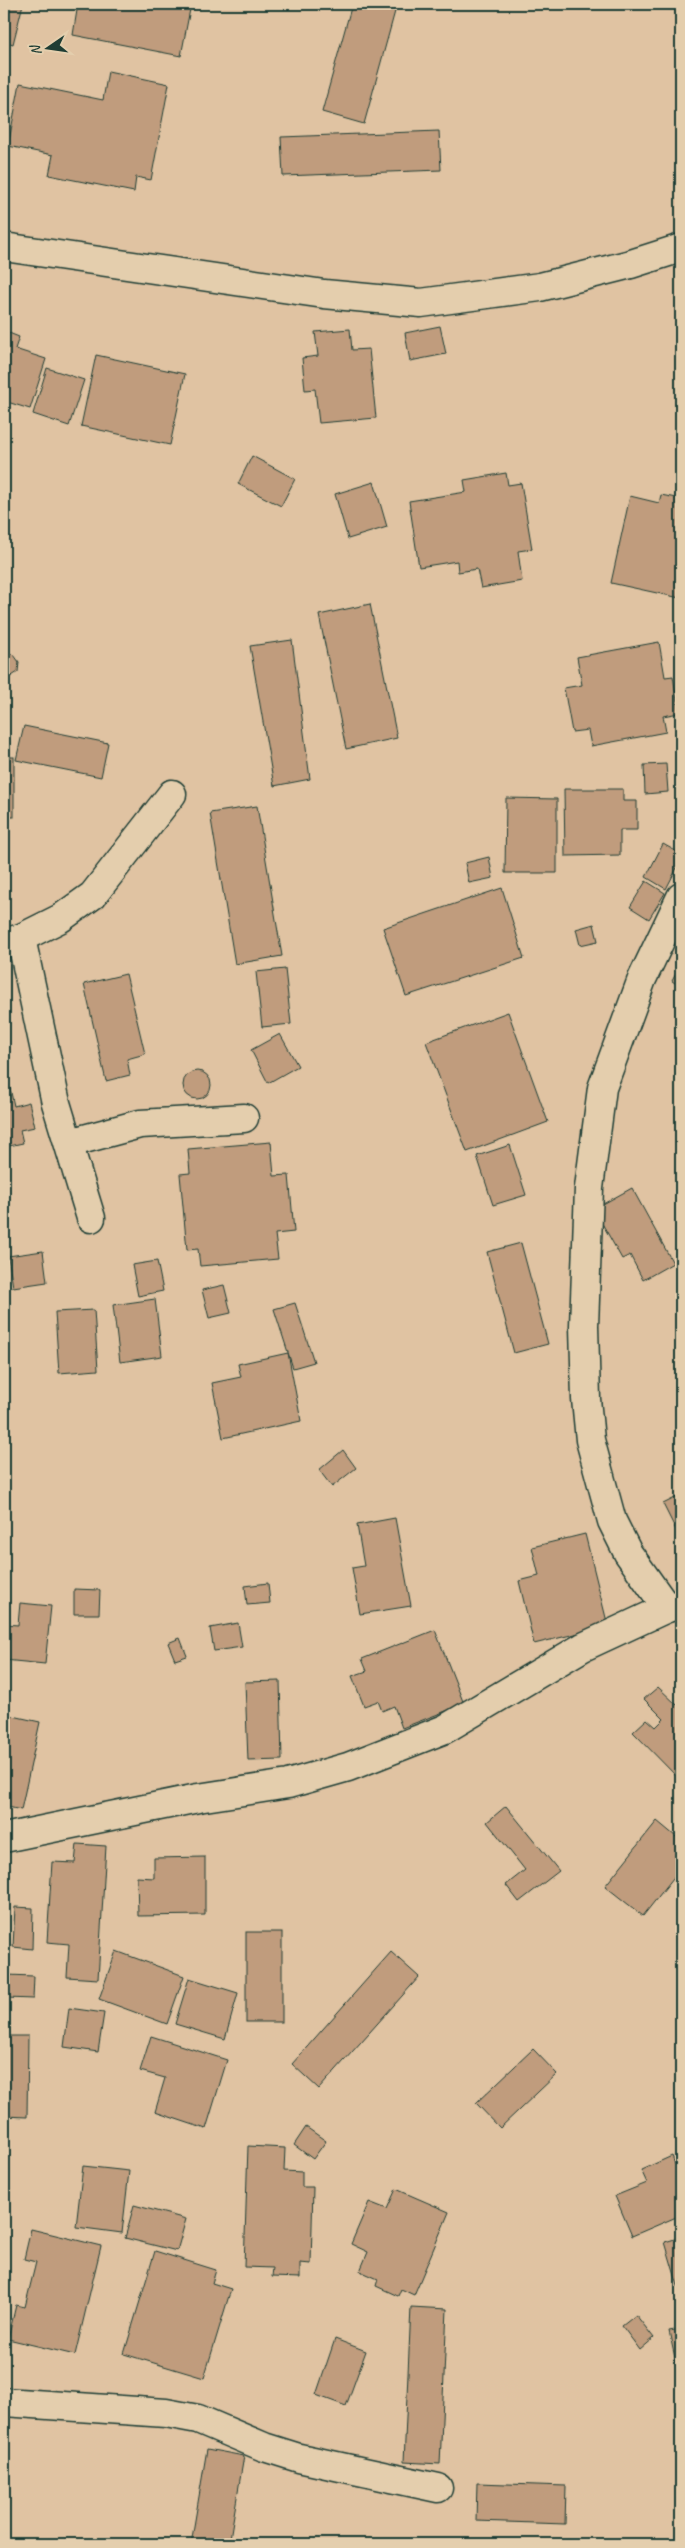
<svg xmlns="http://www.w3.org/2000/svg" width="685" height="2548" font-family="Caveat,sans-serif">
<rect width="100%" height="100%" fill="#e0c3a2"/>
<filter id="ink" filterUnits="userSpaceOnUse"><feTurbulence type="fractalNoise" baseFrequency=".02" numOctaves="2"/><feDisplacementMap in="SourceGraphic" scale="10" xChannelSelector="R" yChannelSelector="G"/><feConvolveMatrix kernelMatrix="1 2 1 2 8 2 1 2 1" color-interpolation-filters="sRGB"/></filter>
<g filter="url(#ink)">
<g fill="#c09c7d" stroke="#1f3d34">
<path d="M4,4h19l-10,40 -9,-3z"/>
<path d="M78,4h113l-10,52 -108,-21z"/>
<path d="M352,4h45l-33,120 -42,-12z"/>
<path d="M108,71l61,13 -18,96 -15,-3 -2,15 -85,-17 4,-20 -45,-9 12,-63 83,17z"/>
<path d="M439,131l2,39 -158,6 -2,-39z"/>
<path d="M440,326l6,28 -36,7 -5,-28z"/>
<path d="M350,329l2,21 17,-1 7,69 -57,5 -4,-34 -10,1 -3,-32 16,-2 -3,-24z"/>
<path d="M4,331l15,6 -4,12 31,10 -16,50 -26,-8z"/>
<path d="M96,355l89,19 -15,71 -89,-19z"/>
<path d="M47,368l37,12 -15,46 -36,-12z"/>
<path d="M252,456l43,23 -14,27 -43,-22z"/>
<path d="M506,473l2,12 13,-2 11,66 -14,2 4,30 -41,7 -4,-19 -19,3 -1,-11 -38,6 -10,-66 57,-9 -2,-12z"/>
<path d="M374,482l13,45 -39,12 -13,-45z"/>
<path d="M661,495l20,4 -1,99 -69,-15 19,-87 29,7z"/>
<path d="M370,604l27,134 -51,11 -27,-134z"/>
<path d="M292,640l18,139 -36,7 -24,-140z"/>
<path d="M659,642l6,35 8,-1 6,37 -16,3 3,16 -75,14 -3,-16 -16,2 -8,-44 18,-3 -5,-28z"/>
<path d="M5,652l9,3 5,7 -1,10 -11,7h-3z"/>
<path d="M24,726l84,17 -7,34 -85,-17z"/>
<rect x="4" y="757" width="10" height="60"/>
<path d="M666,764l2,28 -23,2 -1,-29z"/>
<path d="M564,789h59v12h14v29h-17v25l-55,1z"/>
<path d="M506,798l51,1v74h-52z"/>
<path d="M257,806l25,150 -47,8 -25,-151z"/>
<path d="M663,844l18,10v6l-15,29 -20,-12z"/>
<path d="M489,857l4,21 -24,5 -4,-20z"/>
<path d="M646,881l19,12 -16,26 -19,-12z"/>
<path d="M502,888l22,70 -118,38 -23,-68z"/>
<path d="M594,924l4,17 -18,4 -4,-16z"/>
<path d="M679,968l2,1v18l-9,-6z"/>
<path d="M285,969l6,55 -29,3 -6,-55z"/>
<path d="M126,974l19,80 -18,5 3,16 -24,6 -22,-97z"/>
<path d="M508,1012l40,110 -81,30 -41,-110z"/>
<path d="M280,1034l18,32 -30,17 -17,-33z"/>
<path d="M4,1061l10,45 15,-4 6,25 -15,3 3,13 -19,4z"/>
<circle cx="197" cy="1085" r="14"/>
<path d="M271,1142l3,34 15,-1 5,57 -19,2 3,25 -78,7 -2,-17 -11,1 -7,-76 10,-1 -2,-24z"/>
<path d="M510,1145l16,50 -33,10 -16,-49z"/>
<path d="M632,1188l41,75 -30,17 -13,-25 -8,4 -28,-50z"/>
<path d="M521,1243l27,101 -34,9 -27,-101z"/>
<path d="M43,1251l4,31 -34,5 -5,-31z"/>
<path d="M157,1261l6,30 -25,5 -6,-31z"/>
<path d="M224,1285l7,28 -22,5 -7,-28z"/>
<path d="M155,1299l7,57 -42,6 -7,-57z"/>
<path d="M295,1303l19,59 -21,6 -19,-59z"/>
<path d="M94,1310l4,60 -39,3 -4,-61z"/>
<path d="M288,1353l13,68 -78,17 -11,-55 29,-6 -3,-13z"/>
<path d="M343,1450l13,18 -24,19 -13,-17z"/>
<path d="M681,1495v45l-18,-36z"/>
<path d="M395,1518l16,88 -51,8 -8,-46 12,-2 -7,-41z"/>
<path d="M585,1534l23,92 -74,18 -15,-63 20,-5 -7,-29z"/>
<path d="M268,1583l2,20 -23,2 -2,-19z"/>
<path d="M74,1589l26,1 -1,24h-25z"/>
<path d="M20,1603l31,3 -6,58 -41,-4v-36l14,1z"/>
<path d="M238,1623l4,24 -28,4 -4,-23z"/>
<path d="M435,1630l29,74 -62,24 -8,-22 -12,5 -4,-10 -14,5 -12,-30 15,-5 -5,-12z"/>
<path d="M180,1638l7,18 -12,4 -7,-17z"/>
<path d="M280,1681l2,79 -34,1 -3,-79z"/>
<path d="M658,1687l19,18 4,-4v80l-48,-49 14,-13 9,8 8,-8 -20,-20z"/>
<path d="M4,1714l36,8 -19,88 -17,-4z"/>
<path d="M506,1806l53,65 -40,31 -13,-17 19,-15 -38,-48z"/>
<path d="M657,1821l24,20v27l-38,48 -38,-30z"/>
<path d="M77,1844l29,2 -8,133 -31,-2 2,-33 -22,-2 5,-80 23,1z"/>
<path d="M205,1857v58l-67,1 -1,-39 17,1v-20z"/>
<path d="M15,1907l18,1 -1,41 -19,-2z"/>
<rect x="246" y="1932" width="36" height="90"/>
<path d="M116,1951l68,25 -17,48 -68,-25z"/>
<path d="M391,1952l28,25 -100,112 -27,-25z"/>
<path d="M7,1975l27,1 -1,23 -27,-1z"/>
<path d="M189,1978l49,15 -13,46 -50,-15z"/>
<path d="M69,2008l35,5 -6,39 -34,-5z"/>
<path d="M4,2036h24l-1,81 -23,-1z"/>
<path d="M151,2036l76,24 -21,69 -51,-17 10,-34 -25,-7z"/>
<path d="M533,2049l24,25 -57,54 -24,-25z"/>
<path d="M306,2127l20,14 -13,18 -19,-14z"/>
<path d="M248,2146l37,2 -1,23 18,1v15h11l-2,77 -11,-1v15l-28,-1 1,-9 -29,-1z"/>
<path d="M672,2156l9,24v35l-49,21 -17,-40 32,-13 -6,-13z"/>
<path d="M83,2166l46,5 -7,62 -46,-6z"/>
<path d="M396,2189l53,23 -35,83 -13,-6 -3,7 -22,-10 2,-7 -18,-8 8,-19 -17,-8 18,-42 18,7z"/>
<path d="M134,2205l52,14 -9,32 -52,-13z"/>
<path d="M31,2229l70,17 -26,109 -67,-16 8,-34 9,2 11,-45 -12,-3z"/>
<path d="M681,2237v59l-16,-54z"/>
<path d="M155,2251l61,19 -4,13 19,6 -27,89 -80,-24z"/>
<path d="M411,2307l36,2 -7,155 -36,-2z"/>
<path d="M636,2315l18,23 -14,12 -18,-24z"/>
<path d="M681,2329v47h-2l-10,-45z"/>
<path d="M335,2339l31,12 -20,55 -30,-11z"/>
<path d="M207,2449l37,7 -15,88h-38z"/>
<path d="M477,2483l89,3 -1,38 -89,-3z"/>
</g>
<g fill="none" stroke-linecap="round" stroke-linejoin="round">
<defs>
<g id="minor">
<path d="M4,247l320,47 97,9 119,-16 91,-23 50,-16"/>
<path d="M21,938l35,165 35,115"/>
<path d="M4,943l17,-5 40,-20 32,-23 79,-101"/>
<path d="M69,1143l71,-19 104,-6"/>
<path d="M667,1608l-39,-55 -16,-32 -22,-81 -4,-41 -2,-73 5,-138 13,-100 40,-109 39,-82"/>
<path d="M4,1838l194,-40 90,-14 60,-17 97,-38 138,-82 84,-39 14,-4"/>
<path d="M4,2402l162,11 32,6 66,28 35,11 139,30"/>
</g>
</defs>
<use href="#minor" stroke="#1f3d34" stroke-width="31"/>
<use href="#minor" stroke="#e4cead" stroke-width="28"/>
</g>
</g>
<rect width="685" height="2548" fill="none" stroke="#e4cead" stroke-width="20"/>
<rect x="10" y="10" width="665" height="2528" fill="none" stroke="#1f3d34" stroke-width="2" filter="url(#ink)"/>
<g transform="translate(48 48) rotate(257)" stroke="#e4cead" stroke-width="4" paint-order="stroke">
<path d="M0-4L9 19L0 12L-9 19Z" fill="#1f3d34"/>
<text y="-8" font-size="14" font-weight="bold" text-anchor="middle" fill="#1f3d34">N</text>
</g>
</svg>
